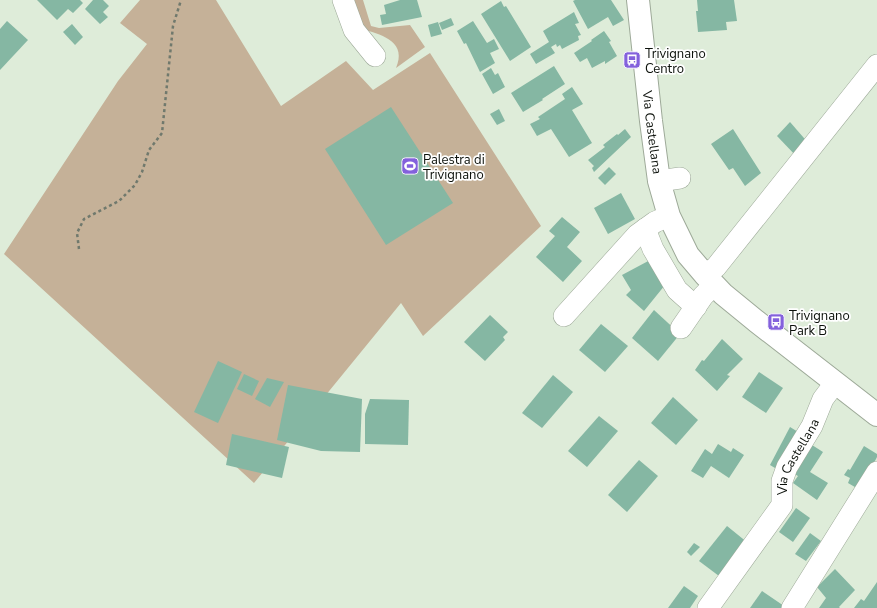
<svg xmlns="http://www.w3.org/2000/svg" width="877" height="608" font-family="'Nunito Sans',sans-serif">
<rect width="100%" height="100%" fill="#deecd9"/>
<g fill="#c5b198">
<path d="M140,0h76l65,106 65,-45 27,29 57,-37 111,173 -118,110 -22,-33 -147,180 -250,-229 114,-173 29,-37 -27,-21z"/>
<path d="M354,0h9l8,26 8,2 31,-3 15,22 -29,21c11,-25 -12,-33 -31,-38z"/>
</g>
<g fill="#85b7a3">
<path d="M37,0h43l3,3 -10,10 -5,-4 -11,11z"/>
<path d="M93,0h10l6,6 -6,6 5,5 -8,7 -15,-15z"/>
<path d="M400,0h17l5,17 -40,8 -2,-10 6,-1 -2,-9z"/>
<path d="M575,0h36l13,20 -11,6 -5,-9 -20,12 -15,-28z"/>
<path d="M697,0h37l3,21 -11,1 1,8 -29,2 -2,-21h2z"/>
<path d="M501,1l3,6 2,-1 25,41 -21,14 -29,-47z"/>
<path d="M574,12l5,11 -4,1 6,11 -3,1 1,4 -17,9 -2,-4 -3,2 -1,-3 -5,3 4,6 -19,11 -6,-10 19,-12 -6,-11z"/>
<path d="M451,18l3,7 -12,5 -3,-7z"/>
<path d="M7,21l21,19 -28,30v-41z"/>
<path d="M473,21l14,22 7,-4 5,10 -9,4 5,10 -15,9 -14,-29 -2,1 -7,-13z"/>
<path d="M438,22l4,12 -11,3 -3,-12z"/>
<path d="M72,24l11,13 -8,8 -12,-13z"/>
<path d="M604,31l7,10 -2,1 8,14 -12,8v-3l-13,7 -5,-10 -7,4 -6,-9 18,-12 -1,-1z"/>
<path d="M554,66l11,18 -23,15 1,1 -20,12 -12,-19z"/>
<path d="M491,68l4,7 3,-2 7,14 -12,7 -11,-20z"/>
<path d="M572,87l11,17 -11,6 20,33 -23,14 -18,-28 -14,7 -7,-12 10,-5 -2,-2 27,-18 -3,-5z"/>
<path d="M391,107l62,96 -67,42 -61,-96z"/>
<path d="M499,109l6,12 -8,4 -7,-11z"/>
<path d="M790,122l20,23 -12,13 -21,-22z"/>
<path d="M625,129l6,8 -37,35 -2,-4 2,-2 -6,-6 17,-13 -2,-2 14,-11 1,1z"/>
<path d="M733,129l28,44 -16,13 -12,-18 -4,2 -18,-26z"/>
<path d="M609,167l7,7 -11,11 -7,-7z"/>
<path d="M621,193l14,26 -27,15 -14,-26z"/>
<path d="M562,217l18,15 -13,15 15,14 -19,21 -27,-25 19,-21 -6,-5z"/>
<path d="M652,259l13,26 -21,26 -18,-16 5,-5 -9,-15z"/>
<path d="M654,310l26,24 -22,27 -26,-23z"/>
<path d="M490,315l18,17 -5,5 2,3 -20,21 -21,-19z"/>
<path d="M601,324l27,22 -23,26 -26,-22z"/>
<path d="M722,339l21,20 -16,16 3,1 -13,15 -22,-21 7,-10 2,1z"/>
<path d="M218,361l24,11 -24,51 -24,-11z"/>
<path d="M759,372l24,16 -17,25 -24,-16z"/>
<path d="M244,374l15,7 -7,15 -15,-7z"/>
<path d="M553,375l20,17 -31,36 -20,-15z"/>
<path d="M267,378l17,4 -14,25 -15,-8z"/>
<path d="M288,385l74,14 -2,53 -39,-1 -44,-11z"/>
<path d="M673,397l25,23 -22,25 -25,-22z"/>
<path d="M370,399l39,1 -1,45 -43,-1v-30z"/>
<path d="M599,416l19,15 -31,36 -19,-16z"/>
<path d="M790,427l13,8 -23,36 -10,-6z"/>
<path d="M232,434l57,13 -7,31 -56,-13z"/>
<path d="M718,444l13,8 2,-4 11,7 -15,23 -18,-12 -8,12 -12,-7 14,-22 7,5z"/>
<path d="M812,445l11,7 -13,20 18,11 -11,17 -24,-17 5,-7 -5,-3z"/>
<path d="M864,446l13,8v3l-17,33 -12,-7 2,-5 -6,-3 4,-6 2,1z"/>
<path d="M639,460l19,16 -31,36 -19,-17z"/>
<path d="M796,508l14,10 -17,24 -14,-10z"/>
<path d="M727,526l21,17 -29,33 -20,-15z"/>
<path d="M810,533l11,8 -15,20 -11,-7z"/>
<path d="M694,543l6,4 -9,9 -4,-4z"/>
<path d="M835,569l20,21 -16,17 1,1h-21l7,-10 -9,-11z"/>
<path d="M877,582v26h-23l7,-9 3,2z"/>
<path d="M684,586l14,10 -8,12h-22z"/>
<path d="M762,591l25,17h-37z"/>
</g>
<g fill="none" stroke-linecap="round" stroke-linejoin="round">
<defs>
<g id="minor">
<path d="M343,0l11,30 21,26"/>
<path d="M659,181l21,-3"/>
<path d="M645,229l8,20 24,41 19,17"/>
<path d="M705,275l11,-8 161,-202"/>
<path d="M564,316l73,-81 18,-13 14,-6"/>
<path d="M681,328l22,-32 11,-11"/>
<path id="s1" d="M708,608l74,-103v-24l5,-14 25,-41 11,-27 12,-16"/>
<path d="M792,608l85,-136"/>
</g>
<g id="major">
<path id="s2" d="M638,0l13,121 8,60 10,35 19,39 17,20 18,19 33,27 121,94"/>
</g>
</defs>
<use href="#minor" stroke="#9da998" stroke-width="22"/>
<use href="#major" stroke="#9da998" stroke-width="24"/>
<path stroke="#70796d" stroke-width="2.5" stroke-dasharray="3 3" stroke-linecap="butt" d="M79,249l-2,-16 7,-14 35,-18 16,-16 7,-13 7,-22 13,-17 11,-107 8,-26"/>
<use href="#minor" stroke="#fff" stroke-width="21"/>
<use href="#major" stroke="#fff" stroke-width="22"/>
</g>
<defs>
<symbol id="bus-square" viewBox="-11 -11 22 22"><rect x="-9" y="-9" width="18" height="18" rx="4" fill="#8361dc" stroke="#fff"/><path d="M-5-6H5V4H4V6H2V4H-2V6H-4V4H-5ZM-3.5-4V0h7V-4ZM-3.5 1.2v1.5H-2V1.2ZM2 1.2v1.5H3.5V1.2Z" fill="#fff"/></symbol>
<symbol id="stadium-square" viewBox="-11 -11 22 22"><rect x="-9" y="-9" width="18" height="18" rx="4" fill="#8361dc" stroke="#fff"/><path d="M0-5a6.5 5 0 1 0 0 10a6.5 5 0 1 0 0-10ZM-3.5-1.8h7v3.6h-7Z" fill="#fff"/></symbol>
</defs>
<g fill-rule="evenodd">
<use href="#bus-square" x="622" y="50" width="20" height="20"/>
<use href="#stadium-square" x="400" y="156" width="20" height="20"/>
<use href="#bus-square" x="766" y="312" width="20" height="20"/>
</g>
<g text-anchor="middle" stroke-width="3.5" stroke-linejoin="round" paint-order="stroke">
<g font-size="13" fill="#0c110b" stroke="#fff" text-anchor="start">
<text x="645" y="58">Trivignano<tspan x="645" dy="15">Centro</tspan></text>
<text x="423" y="164">Palestra di<tspan x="423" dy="15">Trivignano</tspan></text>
<text x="789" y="320">Trivignano<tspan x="789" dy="15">Park B</tspan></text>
</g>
<g font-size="13" fill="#0c110b" stroke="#fff">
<text dy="5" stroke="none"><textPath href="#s2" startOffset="133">Via Castellana</textPath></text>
<text dy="5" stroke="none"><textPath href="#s1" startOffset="179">Via Castellana</textPath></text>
</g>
</g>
</svg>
